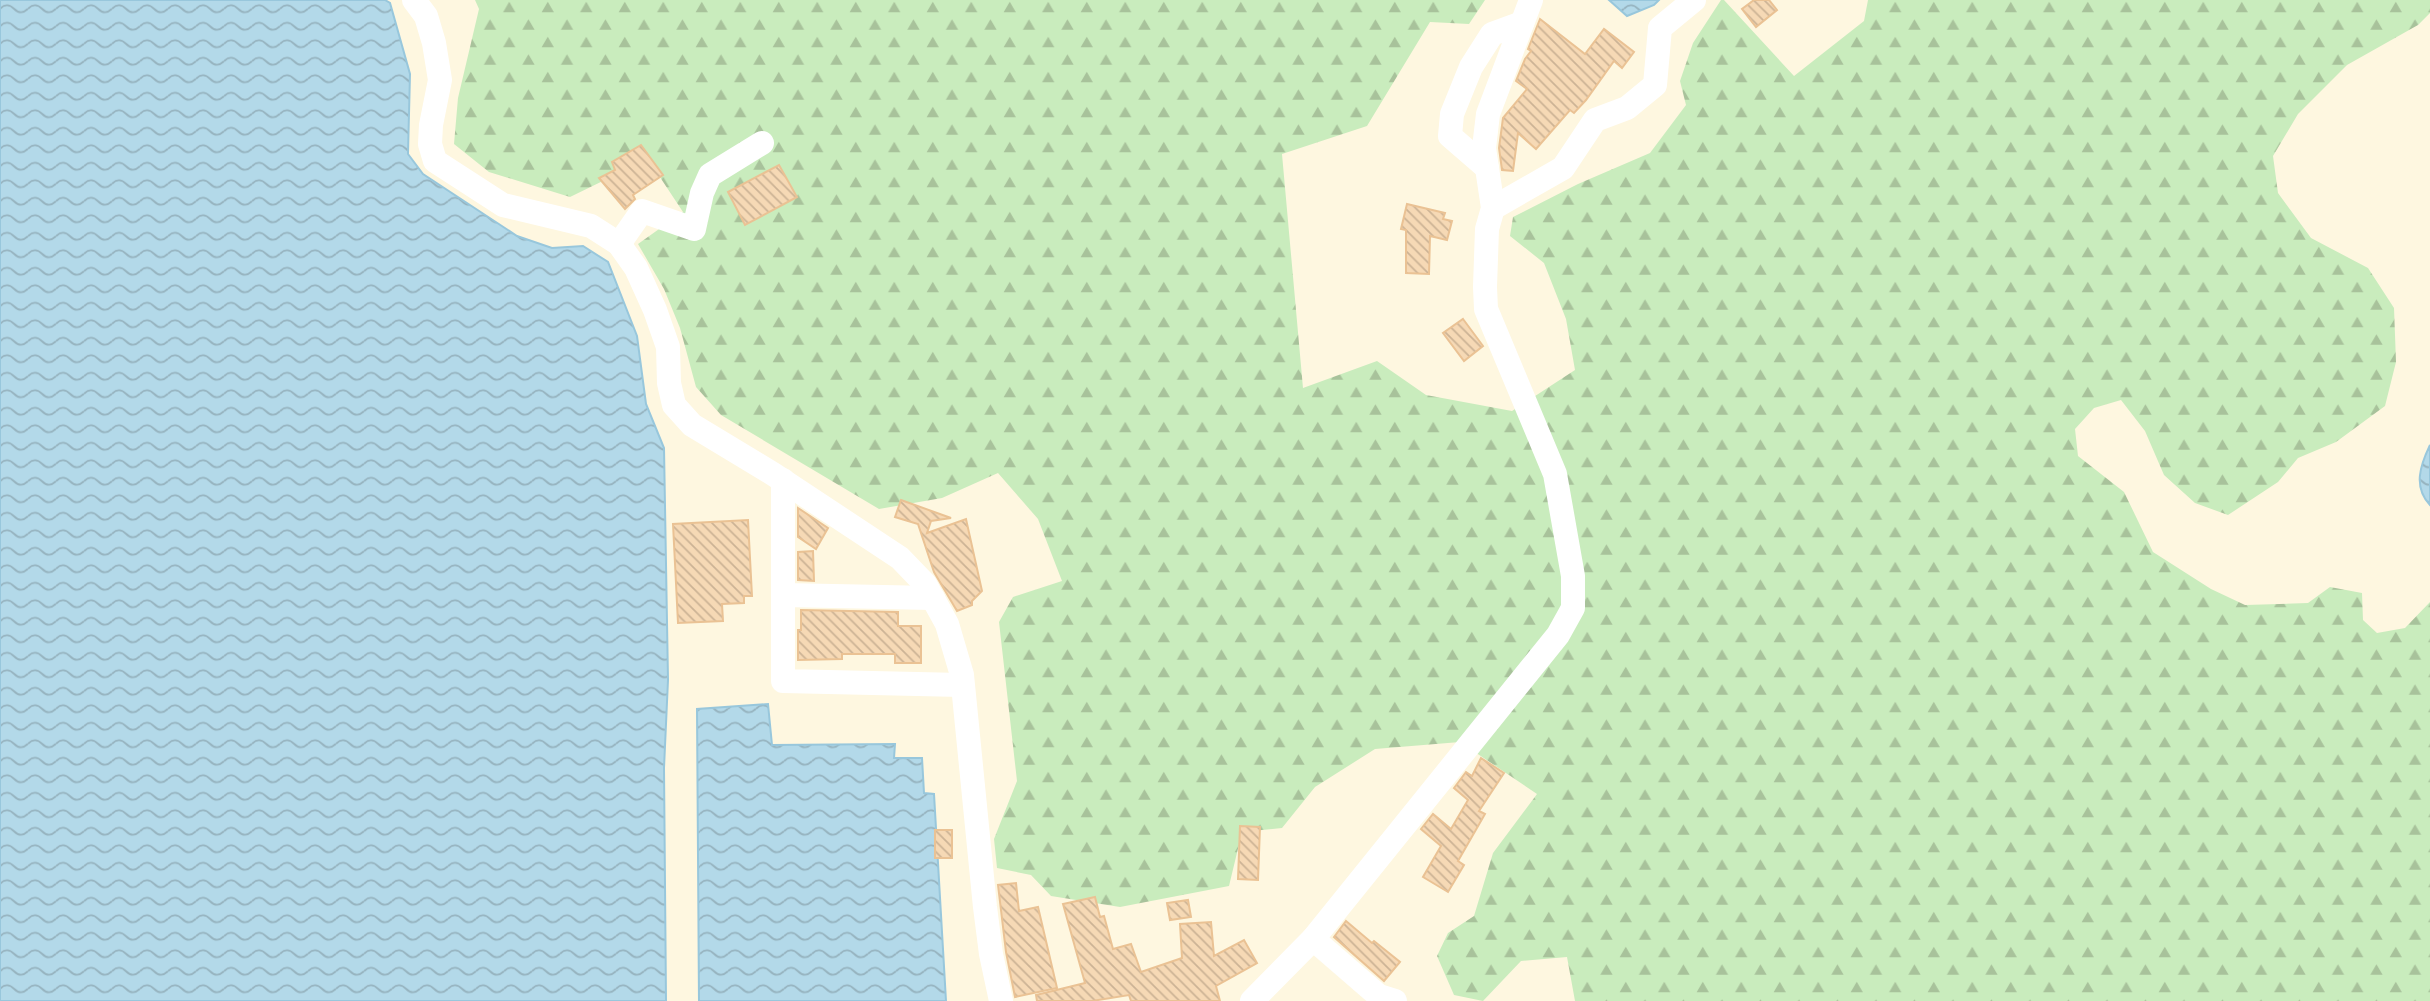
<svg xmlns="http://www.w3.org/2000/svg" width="2430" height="1001" viewBox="0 0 2430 1001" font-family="'PT Sans Narrow',sans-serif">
<defs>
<pattern id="forest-firs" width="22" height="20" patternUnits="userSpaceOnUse" patternTransform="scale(1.75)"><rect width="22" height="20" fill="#c9ecbd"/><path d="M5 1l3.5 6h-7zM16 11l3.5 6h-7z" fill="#a8c29b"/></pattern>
<pattern id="water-waves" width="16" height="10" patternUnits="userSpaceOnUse" patternTransform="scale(1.75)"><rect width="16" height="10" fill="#b3d9e9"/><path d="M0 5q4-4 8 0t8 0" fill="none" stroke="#96b3bf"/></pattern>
<pattern id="building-back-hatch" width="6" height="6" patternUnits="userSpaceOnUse" patternTransform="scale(1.75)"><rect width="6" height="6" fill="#f6d9b5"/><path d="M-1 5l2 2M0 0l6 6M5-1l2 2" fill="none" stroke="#ccb395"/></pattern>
</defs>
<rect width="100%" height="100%" fill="#fef7e0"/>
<polygon fill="url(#forest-firs)" points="475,0 1485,0 1469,24 1430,22 1367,126 1282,154 1303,388 1377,361 1426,395 1512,411 1575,370 1566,319 1544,263 1510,236 1513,217 1578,184 1650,153 1686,105 1680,81 1693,43 1721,0 1724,0 1794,76 1864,21 1868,0 2430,0 2430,13 2418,25 2347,65 2298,114 2273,156 2278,193 2311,238 2368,268 2394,308 2396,362 2385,406 2336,442 2298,458 2278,482 2228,515 2195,503 2164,475 2145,431 2121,400 2094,408 2075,429 2078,456 2124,492 2153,552 2211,589 2245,605 2308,603 2330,587 2362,593 2363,620 2377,633 2405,628 2430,602 2430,1001 1575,1001 1567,957 1521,961 1483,1001 1454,995 1437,956 1448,933 1474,916 1493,853 1537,794 1460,742 1375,749 1315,787 1282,828 1242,832 1229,886 1120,907 1051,896 1031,875 997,868 994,839 1017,781 999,622 1013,597 1062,581 1038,519 998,473 942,498 879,509 721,415 696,387 680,328 664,289 638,244 683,212 648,159 570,197 489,172 454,144 458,98 479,9"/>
<g fill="url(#water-waves)" stroke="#98c7dc" stroke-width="2">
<polygon points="0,0 385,0 390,3 410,74 408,154 423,174 517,236 552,248 583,246 608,262 637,336 646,404 664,448 668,680 664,768 666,1001 0,1001"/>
<polygon points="1609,0 1659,0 1654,5 1627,16"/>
<path d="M2430,445V505C2413,487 2420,466 2430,445Z"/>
<polygon points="768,704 772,745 895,744 894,758 922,758 924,793 934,794 946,1001 699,1001 697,709"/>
</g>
<g fill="url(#building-back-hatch)" stroke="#eac294" stroke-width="2">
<polygon points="1754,0 1769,0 1777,10 1756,27 1742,9"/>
<polygon points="1540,19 1585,54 1604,29 1634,52 1622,68 1614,61 1586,100 1574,113 1570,110 1536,149 1518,133 1513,171 1502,170 1499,148 1503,118 1527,89 1516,81 1525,59 1531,51 1528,49"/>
<polygon points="641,145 663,175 633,195 635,199 625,209 599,178 615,170 612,162"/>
<polygon points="779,165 797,197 745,225 728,192"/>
<polygon points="1407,204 1445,213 1443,219 1452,221 1447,240 1430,236 1429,274 1406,273 1406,230 1401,229"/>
<polygon points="1463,319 1483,346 1464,361 1443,333"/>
<polygon points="901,500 951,518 931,521 927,533 966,519 982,591 972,601 972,605 957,611 934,572 918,524 895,517"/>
<polygon points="798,508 828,528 816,549 798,537"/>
<polygon points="748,520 752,596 744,596 744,603 722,604 723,621 678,623 673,524"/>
<polygon points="813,551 814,581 798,580 798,552"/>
<polygon points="801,610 898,612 898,626 921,626 921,663 895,663 895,654 842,654 842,659 798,660 798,630 801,630"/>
<polygon points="1481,758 1504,773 1479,811 1485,814 1458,861 1464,865 1448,892 1423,877 1441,846 1421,829 1433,814 1451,829 1468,800 1454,788 1466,772 1472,776"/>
<polygon points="1240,826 1260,827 1258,880 1238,879"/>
<rect x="935" y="830" width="17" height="28"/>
<polygon points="1016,883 1019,911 1038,907 1057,988 1015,997 1006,952 998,885"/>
<polygon points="1095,897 1100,917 1104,916 1113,949 1131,944 1141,972 1182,958 1180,924 1211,922 1214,956 1244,940 1257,963 1216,986 1220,1001 1131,1001 1129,995 1092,1001 1037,1001 1036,995 1085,983 1063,904"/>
<polygon points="1188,900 1191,917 1170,920 1167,903"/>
<polygon points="1346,921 1372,943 1374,941 1400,962 1384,981 1334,937"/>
</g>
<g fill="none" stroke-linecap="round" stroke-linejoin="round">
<g stroke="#fff" stroke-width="24">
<polyline points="414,0 426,16 434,43 440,80 431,125 430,144 435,161 503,205 591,226 619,244 636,268 655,310 668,347 669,383 674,405 692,425 773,474 900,558 925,584 947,624 962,675 985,907 991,954 1001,1001"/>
<polyline points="1487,168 1450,136 1452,114 1471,67 1492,34 1522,23"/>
<polyline points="1493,208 1563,168 1595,120 1627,108 1655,85 1660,28 1694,0"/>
<polyline points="619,244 642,211 694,229 702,193 710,175 762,143"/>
<polyline points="783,480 783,681 962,685"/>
<polyline points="783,595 933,598"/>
<polyline points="1313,939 1379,996 1395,1001"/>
<polyline points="1252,1001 1313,939 1558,635 1573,608 1573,576 1555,474 1486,309 1485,287 1487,229 1493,208 1484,148 1488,114 1531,0"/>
</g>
</g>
</svg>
